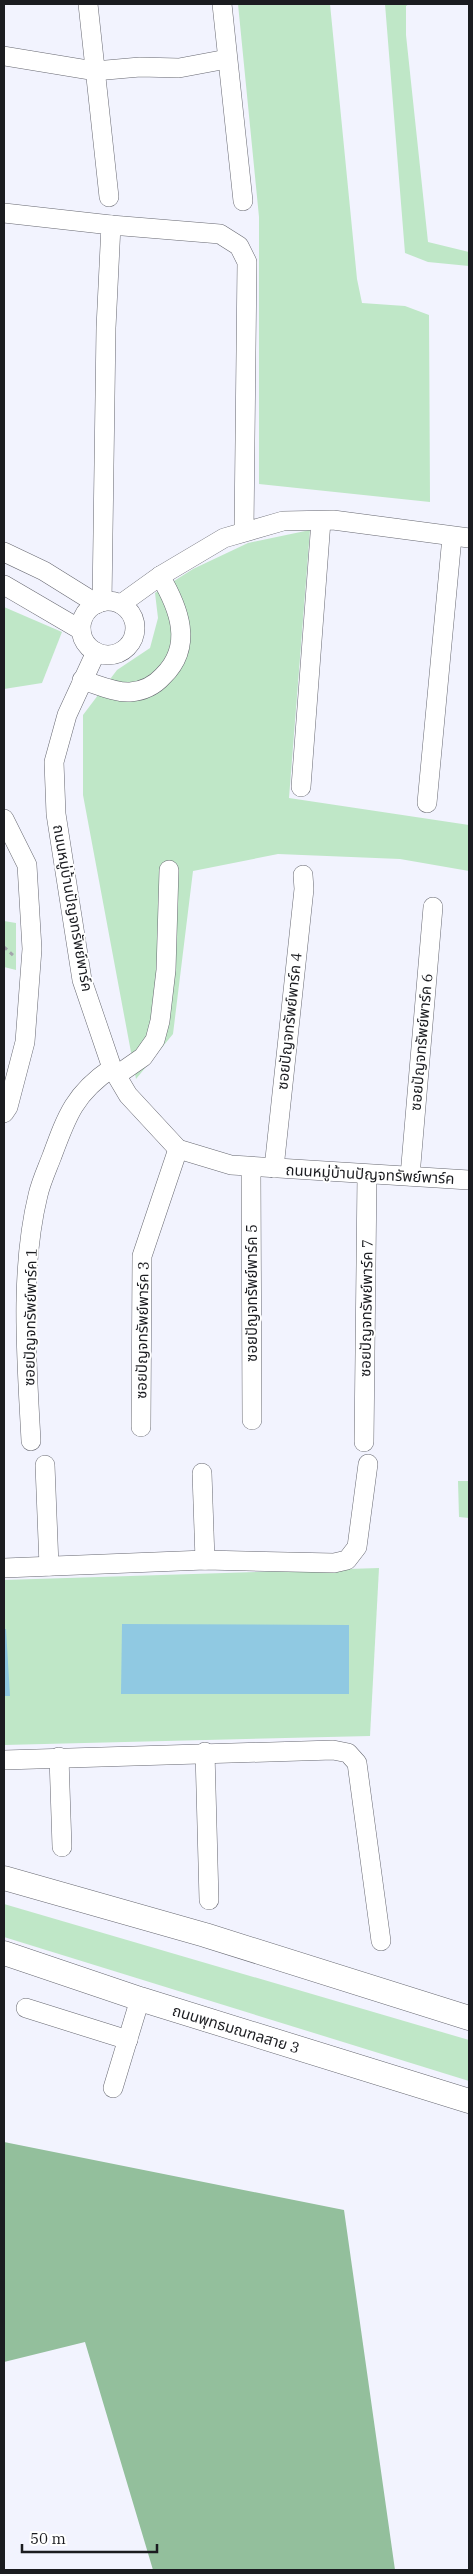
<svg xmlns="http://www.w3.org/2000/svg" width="473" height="2574" viewBox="0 0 473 2574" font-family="'IBM Plex Serif','Noto Sans Thai',serif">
<rect width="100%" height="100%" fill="#f2f3fe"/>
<g fill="#bfe7c7">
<polygon points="238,4 330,4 357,279 362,303 405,306 429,315 430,502 259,484 259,217"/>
<polygon points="385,4 409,4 406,6 406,35 428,242 469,252 469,266 428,262 405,253"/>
<polygon points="310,530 289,798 469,825 469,871 400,859 278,854 193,871 173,1034 136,1079 83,795 83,715 117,670 150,648 158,618 155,593 193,569 248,543"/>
<polygon points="4,607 62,632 42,683 4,689"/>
<polygon points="4,921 16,923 16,970 4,967"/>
<polygon points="458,1481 469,1481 469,1518 459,1517"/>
<polygon points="379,1568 370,1736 4,1745 4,1580"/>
<polygon points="4,1904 469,2040 469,2081 4,1937"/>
</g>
<polygon fill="#93bf9c" points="4,2142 344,2210 395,2570 153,2570 85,2342 4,2362"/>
<g fill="#90c9e2">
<polygon points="122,1624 349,1625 349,1694 121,1694"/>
<polygon points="4,1629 6,1629 10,1696 4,1696"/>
</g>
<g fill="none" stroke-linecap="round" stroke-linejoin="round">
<defs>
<g id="minor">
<polyline points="88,4 109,197"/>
<polyline points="222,4 243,201"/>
<polyline points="4,56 95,71 140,67 179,68 227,59"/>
<polyline points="4,213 111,225"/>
<polyline points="4,552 44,571 97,604"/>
<polyline points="4,585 81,630"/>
<circle cx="108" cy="628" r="27"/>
<polyline points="102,602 106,328 111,225 220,234 239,246 247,262 244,530"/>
<polyline points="121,604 160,576 224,538 283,521 333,520 469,538"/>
<polyline points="96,652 67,715 54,762 56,814 82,980 112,1068 128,1095 178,1149 231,1165 469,1180"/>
<path d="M82,680C96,684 115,693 130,692C144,691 154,686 163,676C194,646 179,608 160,576"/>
<polyline points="301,787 321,521"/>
<polyline points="427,803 452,537"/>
<polyline points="4,819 27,865 32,949 25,1042 8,1107 4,1113"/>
<polyline points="117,1075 143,1057 155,1040 160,1021 166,970 169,870"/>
<polyline points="251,1167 252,1420"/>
<polyline points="274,1168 304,889 303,875"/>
<polyline points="410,1176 433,907"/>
<polyline points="141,1427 142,1256 178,1149"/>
<path d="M31,1441C27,1362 19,1273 38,1195C41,1182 47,1169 52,1156C67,1115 75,1093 112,1068"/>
<polyline points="364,1442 367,1175"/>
<polyline points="45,1465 49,1566"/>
<polyline points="202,1473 205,1560"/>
<polyline points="4,1568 205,1560 334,1563 347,1560 357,1547 368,1464"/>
<polyline points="205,1752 209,1900"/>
<polyline points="59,1757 62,1847"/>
<polyline points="4,1760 333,1750 348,1753 357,1763 381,1941"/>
<polyline points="26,2008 128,2040"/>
<polyline points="113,2088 140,1999"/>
</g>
<g id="major">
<polyline points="4,1878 205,1935 469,2018"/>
<polyline points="4,1953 140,1999 469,2101"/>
</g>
</defs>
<use href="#minor" stroke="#676871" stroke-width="20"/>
<use href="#major" stroke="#676871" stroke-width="25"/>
<polyline stroke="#a3a4ad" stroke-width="3" stroke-dasharray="4 4" stroke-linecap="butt" points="4,947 14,956"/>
<use href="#minor" stroke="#fff" stroke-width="19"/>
<use href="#major" stroke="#fff" stroke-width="24"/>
</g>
<g text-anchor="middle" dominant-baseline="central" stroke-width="4" stroke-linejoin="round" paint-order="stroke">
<g font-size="15" fill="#1b1c20" stroke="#fff">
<text transform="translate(73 908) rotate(80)">ถนนหมู่บ้านปัญจทรัพย์พาร์ค</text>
<text transform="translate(289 1021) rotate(-84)">ซอยปัญจทรัพย์พาร์ค 4</text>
<text transform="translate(421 1042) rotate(-85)">ซอยปัญจทรัพย์พาร์ค 6</text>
<text transform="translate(370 1174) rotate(3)">ถนนหมู่บ้านปัญจทรัพย์พาร์ค</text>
<text transform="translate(251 1293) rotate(-90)">ซอยปัญจทรัพย์พาร์ค 5</text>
<text transform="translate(366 1308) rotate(-89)">ซอยปัญจทรัพย์พาร์ค 7</text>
<text transform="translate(30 1317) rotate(-89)">ซอยปัญจทรัพย์พาร์ค 1</text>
<text transform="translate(142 1330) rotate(-89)">ซอยปัญจทรัพย์พาร์ค 3</text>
<text transform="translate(236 2029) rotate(17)">ถนนพุทธมณฑลสาย 3</text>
</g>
</g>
<rect width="473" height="2574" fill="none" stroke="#1b1c20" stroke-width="10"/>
<path d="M22 2544v8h135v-8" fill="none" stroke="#1b1c20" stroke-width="2.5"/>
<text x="30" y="2544" font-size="15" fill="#1b1c20" stroke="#ffffff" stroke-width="4" paint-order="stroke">50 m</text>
</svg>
